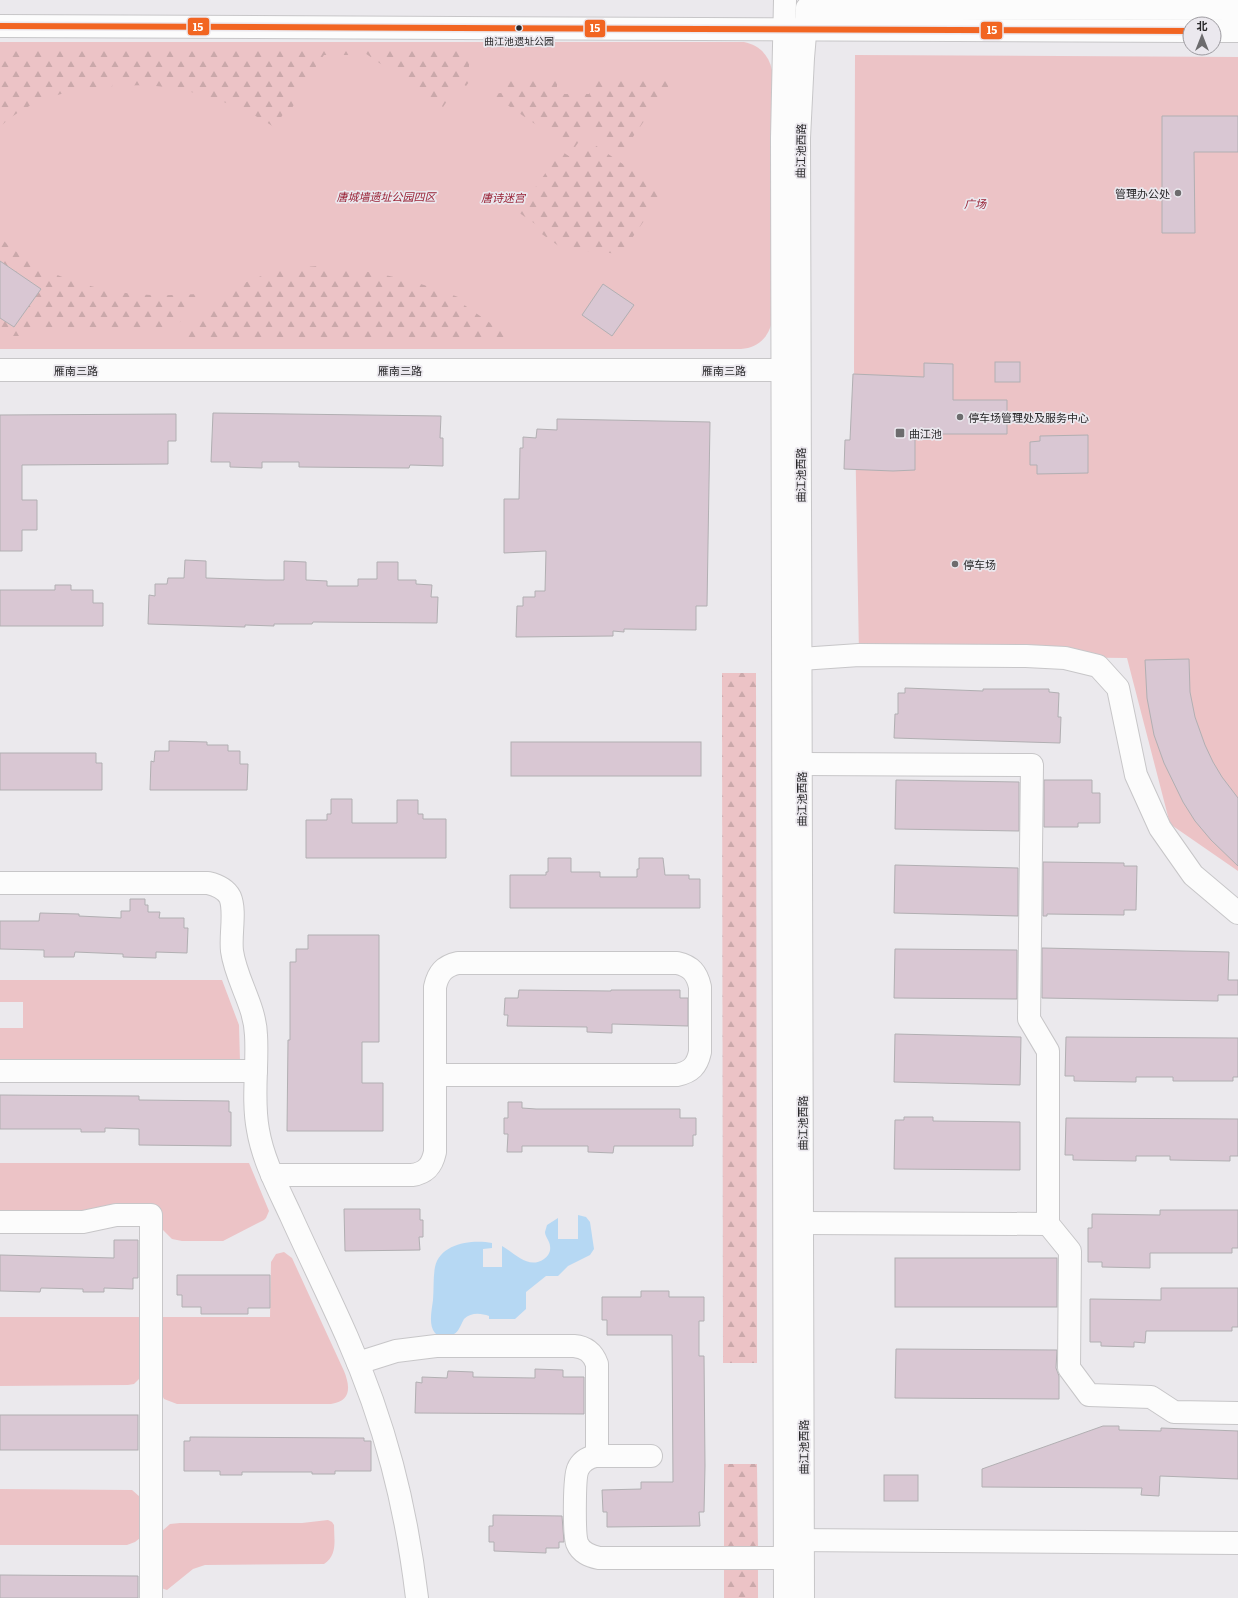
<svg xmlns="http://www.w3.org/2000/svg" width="1238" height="1598" viewBox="0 0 1238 1598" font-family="Literata,'Noto Sans SC',serif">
<defs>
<pattern id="forest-firs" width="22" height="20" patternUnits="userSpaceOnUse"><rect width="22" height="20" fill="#ecc3c6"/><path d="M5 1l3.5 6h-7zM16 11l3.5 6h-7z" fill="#caa8aa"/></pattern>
</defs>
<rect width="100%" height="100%" fill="#ebe9ed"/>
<g fill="#ecc3c6">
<path d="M0,42H744C759,45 769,55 772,70V321C769,337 758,348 741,349H0Z"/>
<polygon points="855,55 1238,57 1238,871 1170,824 1127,658 859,655 854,367"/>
<polygon points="0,980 222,980 239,1025 240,1062 0,1062 0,1028 23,1028 23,1002 0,1002"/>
<polygon points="0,1163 249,1163 269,1211 266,1218 264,1220 223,1241 182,1241 172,1239 163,1230 159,1220 159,1207 113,1207 89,1213 0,1214"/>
<path d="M284,1252L292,1258L344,1371C350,1386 352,1401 331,1404H177L164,1399L161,1393L159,1317H270L271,1262L276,1254Z"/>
<polygon points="0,1317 143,1317 140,1378 134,1384 128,1385 0,1386"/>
<polygon points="0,1489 132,1490 140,1497 140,1538 135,1542 127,1545 0,1545"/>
<path d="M328,1520L332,1522L334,1525C334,1539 338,1555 324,1564L205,1565L193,1569L167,1590L161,1588V1532L170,1524L180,1523H302Z"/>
</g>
<g fill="url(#forest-firs)">
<path d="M0,51H349L355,55H324L294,98L297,100L290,111L287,109L274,127C233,100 171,81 122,86L121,80L113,81L112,87C75,87 28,99 0,127Z"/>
<polygon points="362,51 457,51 465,60 469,60 469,82 466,86 460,82 443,107"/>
<polygon points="501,77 557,77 557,94 589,94 589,77 675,77 621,154 590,133 592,130 589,128 587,131 584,129 583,131 585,133 573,150 491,94 501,93"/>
<polygon points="589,141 664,192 621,254 563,249 539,232 541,228 518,212 561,151 575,160"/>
<path d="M0,237C38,276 99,293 151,295C169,296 186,294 203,294L205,297L175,327H34L27,336H0V318L14,327L41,289L0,261Z"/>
<path d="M318,266C367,269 413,279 458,297L457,300L516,341H187L181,333C224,288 255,270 318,266Z"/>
<polygon points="722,673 756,673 757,1363 723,1363"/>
<polygon points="724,1464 757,1464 758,1552 724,1552"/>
<rect x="724" y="1568" width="34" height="30"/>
</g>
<path fill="#b6d8f3" d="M578,1215L586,1217L590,1222L594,1249L590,1255L568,1266L558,1276H546L526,1292V1309L515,1319H489V1316C481,1313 471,1312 464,1319C459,1328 458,1336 446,1336C442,1336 438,1336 435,1333C428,1325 432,1309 433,1300C434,1289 433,1277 435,1267C440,1243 473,1239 492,1243V1248L483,1249V1267H502V1246C515,1253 528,1270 544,1259C548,1256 551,1252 550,1246C550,1241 545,1237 545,1232L547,1225L558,1218V1239H578Z"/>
<g fill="#d9c7d3" stroke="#b1afb2">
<polygon points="1162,116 1238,116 1238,152 1194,152 1195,233 1162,233"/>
<polygon points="0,261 41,289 14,327 0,318"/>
<polygon points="603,284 634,305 612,336 582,315"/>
<rect x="995" y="362" width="25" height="20"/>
<polygon points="924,363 953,364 953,400 1007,400 1007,434 915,434 915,470 893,471 844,469 845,440 850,440 853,374 924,377"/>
<polygon points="213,413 441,416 440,438 443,438 443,466 410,465 409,468 299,467 299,462 262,462 262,468 230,467 230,462 211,462"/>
<polygon points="176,414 176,441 168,441 168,464 22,465 22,500 37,500 37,530 22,530 22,551 0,551 0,415"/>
<polygon points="557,419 710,422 707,606 696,606 696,630 624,629 624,632 613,631 613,636 516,637 517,606 523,606 523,597 535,597 535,591 545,591 546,551 504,553 504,499 519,499 520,448 523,448 523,437 536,438 537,429 557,430"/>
<polygon points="1088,435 1088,473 1037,474 1037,465 1030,465 1030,442 1040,441 1040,436"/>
<polygon points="185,560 206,561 206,578 266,580 284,580 284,561 306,562 306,580 327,581 327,586 358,586 358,579 377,579 377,562 398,562 398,580 416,580 416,584 432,585 431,597 438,597 437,623 313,622 312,624 274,624 274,626 245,625 245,627 148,624 149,595 155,596 155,584 167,584 168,578 184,578"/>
<polygon points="55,585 71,585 71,590 93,590 93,603 103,603 103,626 0,626 0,590 55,590"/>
<polygon points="1189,659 1190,692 1195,717 1205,745 1213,762 1222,777 1238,798 1238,866 1211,840 1195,821 1183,802 1164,763 1154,735 1147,698 1145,660"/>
<polygon points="905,688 983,691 983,689 1049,689 1049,692 1059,693 1058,717 1061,717 1060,743 894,738 895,714 898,714 898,693 905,693"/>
<polygon points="169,741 207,742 207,745 228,745 228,751 240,751 240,764 248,764 247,790 150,790 151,761 154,762 155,751 169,751"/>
<rect x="511" y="742" width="190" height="34"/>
<polygon points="0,753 96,753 96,763 102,763 102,790 0,790"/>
<polygon points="896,780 1019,782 1019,831 895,829"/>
<polygon points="1044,780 1092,780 1092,793 1100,793 1100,823 1078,823 1078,827 1044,827"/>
<polygon points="331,799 352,799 352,823 397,823 397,800 418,800 418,814 423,814 423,819 446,819 446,858 306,858 306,820 327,820 327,814 331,814"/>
<polygon points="548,858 571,858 571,872 600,872 600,877 637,877 637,869 639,869 639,858 663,858 665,875 689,875 689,879 700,879 700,908 510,908 510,875 546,875 546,872 548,872"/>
<polygon points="1043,862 1124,863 1124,866 1137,866 1136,910 1124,910 1124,915 1047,914 1047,916 1043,916"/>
<polygon points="895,865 1018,868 1018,916 894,913"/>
<polygon points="130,899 145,899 145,905 148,905 148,912 160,912 159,918 184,918 184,928 188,928 187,953 156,952 156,958 123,957 123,954 75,952 74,957 44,957 44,950 0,949 0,921 39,921 40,913 79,914 79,916 121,918 121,911 130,911"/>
<polygon points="308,935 379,935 379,1042 362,1042 362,1083 383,1083 383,1131 287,1131 288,1040 290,1040 290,962 296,962 296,949 308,949"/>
<polygon points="1042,948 1229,952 1228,980 1238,980 1238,995 1218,995 1218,1001 1042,998"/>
<polygon points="895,949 1017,950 1017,999 894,998"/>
<polygon points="519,990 611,991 611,990 680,990 680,998 688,998 688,1026 612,1024 612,1033 587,1032 587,1027 507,1026 508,1015 504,1015 505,998 518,998"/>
<polygon points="895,1034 1021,1037 1020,1085 894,1082"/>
<polygon points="1066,1037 1238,1038 1238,1077 1233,1077 1233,1081 1173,1081 1173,1077 1136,1077 1136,1082 1074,1081 1074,1076 1065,1076"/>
<polygon points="0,1095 139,1096 139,1100 229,1101 229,1112 231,1112 231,1146 139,1145 139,1129 105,1128 105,1132 81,1132 81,1129 0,1129"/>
<polygon points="508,1102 522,1102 522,1108 536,1109 680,1109 680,1118 696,1118 696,1135 693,1135 693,1146 614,1146 613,1153 588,1152 588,1146 522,1146 522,1152 507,1152 508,1134 504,1134 504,1118 508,1118"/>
<polygon points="904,1117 933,1117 933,1121 1020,1122 1020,1170 894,1169 895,1120 904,1120"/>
<polygon points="1066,1118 1238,1119 1238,1156 1230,1156 1230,1161 1170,1160 1170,1156 1136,1156 1136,1161 1073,1160 1073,1155 1065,1155"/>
<polygon points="344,1209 420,1209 420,1220 423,1220 423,1237 419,1237 420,1250 345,1251"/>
<polygon points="1160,1210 1238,1210 1238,1248 1232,1248 1232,1253 1150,1253 1150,1268 1102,1267 1102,1262 1088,1262 1088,1228 1092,1228 1092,1214 1160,1215"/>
<polygon points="114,1240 138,1240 138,1278 133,1278 133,1289 104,1288 104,1292 83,1292 83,1289 41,1288 40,1292 0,1291 0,1255 114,1258"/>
<rect x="895" y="1258" width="162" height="49"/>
<polygon points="177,1275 270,1275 270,1308 248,1308 248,1314 201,1314 201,1307 182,1307 182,1295 177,1295"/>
<polygon points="1161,1288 1238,1288 1238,1327 1232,1327 1232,1331 1146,1331 1145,1343 1134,1342 1134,1347 1101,1346 1101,1342 1090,1342 1090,1299 1161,1300"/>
<polygon points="641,1291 669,1291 669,1297 704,1297 704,1321 699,1321 699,1356 704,1356 705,1466 704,1512 699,1512 700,1526 607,1527 607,1512 603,1512 602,1490 641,1489 641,1482 673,1482 672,1335 607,1335 607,1320 602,1320 602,1297 641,1297"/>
<polygon points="896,1349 1057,1350 1056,1368 1059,1376 1059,1399 895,1398"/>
<polygon points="535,1369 563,1370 563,1377 584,1377 584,1414 415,1413 416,1382 422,1383 422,1377 447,1378 448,1371 473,1372 473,1377 535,1378"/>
<rect x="0" y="1415" width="138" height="35"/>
<polygon points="1103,1426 1119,1426 1119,1430 1161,1431 1161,1428 1238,1431 1238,1479 1160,1476 1159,1496 1141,1495 1142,1488 982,1487 982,1469"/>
<polygon points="190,1437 364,1438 364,1441 371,1441 371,1471 335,1471 335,1474 312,1474 312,1472 242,1472 242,1475 220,1475 220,1471 184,1471 184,1441 190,1441"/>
<rect x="884" y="1475" width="34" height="26"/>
<polygon points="493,1515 562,1516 564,1542 559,1542 559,1548 546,1548 546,1553 494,1551 494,1542 489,1542 489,1526 493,1526"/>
<polygon points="0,1575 138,1576 138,1598 0,1598"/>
</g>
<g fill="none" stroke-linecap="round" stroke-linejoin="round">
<defs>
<g id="minor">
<polyline points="0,370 797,370"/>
<polyline points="786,660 859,655 1026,656 1065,658 1098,666 1118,688 1136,775 1160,828 1193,875 1238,913"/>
<polyline points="801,764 1032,765 1029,1019 1048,1051 1048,1224 1070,1251 1069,1368 1089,1395 1151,1397 1174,1412 1238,1413"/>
<path d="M0,883H208C217,885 225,888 230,897C236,911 230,935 232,951C236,980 255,1005 256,1035C258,1066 252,1099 258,1130C263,1160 278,1188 291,1216C309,1256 329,1296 347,1337C385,1423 406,1505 417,1598"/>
<polyline points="0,1071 256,1071"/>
<path d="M272,1175H412C426,1173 432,1166 435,1152V987C438,973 444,966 458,963H677C691,966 697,973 700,987V1052C697,1066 691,1072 677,1075H435"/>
<polyline points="0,1222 83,1222 116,1215 151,1215 151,1598"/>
<polyline points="802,1223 1048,1224"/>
<path d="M358,1363L396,1351L436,1346H574C586,1347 593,1353 597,1364V1456"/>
<path d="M651,1456H595C587,1458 581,1462 578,1469C574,1477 574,1534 577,1543C581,1553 590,1556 599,1558H785"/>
<polyline points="788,1540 1238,1543"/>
<polyline points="785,1598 782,138 785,0"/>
<polyline points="803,1598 799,138 803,58 807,11"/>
</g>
<g id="major">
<polyline points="807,8 1238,9"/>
<polyline points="0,26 1190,31"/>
<polyline points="1214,31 1238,31"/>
</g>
</defs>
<use href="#minor" stroke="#c7c6c8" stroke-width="24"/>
<use href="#major" stroke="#c7c6c8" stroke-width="24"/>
<use href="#minor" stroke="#fcfcfc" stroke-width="22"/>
<use href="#major" stroke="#fcfcfc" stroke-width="22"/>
<defs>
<polyline id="bus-1" points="0,26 1190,31"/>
</defs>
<use href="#bus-1" stroke="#ebe8ee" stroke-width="9"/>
<use href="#bus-1" stroke="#f26522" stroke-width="6"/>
</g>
<circle fill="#29282a" stroke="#ebe8ee" stroke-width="1.5" cx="519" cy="28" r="3.5"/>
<g fill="#6d6c6e" stroke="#ebe8ee" stroke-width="1.5">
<circle cx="1178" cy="193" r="4"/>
<circle cx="960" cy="417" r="4"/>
<rect x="895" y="428" width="10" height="10" rx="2"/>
<circle cx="955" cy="564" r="4"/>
</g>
<g text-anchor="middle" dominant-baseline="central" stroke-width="3.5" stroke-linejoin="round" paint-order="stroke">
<g font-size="10" fill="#29282a" stroke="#ebe8ee">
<text x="519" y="40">曲江池遗址公园</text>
</g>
<g font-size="11" fill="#29282a" stroke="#ebe8ee">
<text transform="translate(800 151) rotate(-89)">曲江池西路</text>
<text x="76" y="370">雁南三路</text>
<text x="400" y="370">雁南三路</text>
<text x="724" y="370">雁南三路</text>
<text transform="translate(800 475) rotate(-90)">曲江池西路</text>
<text transform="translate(801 799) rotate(-90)">曲江池西路</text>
<text transform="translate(802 1123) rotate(-90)">曲江池西路</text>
<text transform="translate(803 1447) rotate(-90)">曲江池西路</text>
</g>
<g font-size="11" fill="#29282a" stroke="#ebe8ee" text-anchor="start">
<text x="1170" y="193" text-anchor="end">管理办公处</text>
<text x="968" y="417">停车场管理处及服务中心</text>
<text x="909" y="433">曲江池</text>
<text x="963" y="564">停车场</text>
</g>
<g font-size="11" font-style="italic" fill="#982135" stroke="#ebe8ee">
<text x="386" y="196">唐城墙遗址公园四区</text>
<text x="503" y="197">唐诗迷宫</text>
<text x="975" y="203">广场</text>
</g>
</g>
<g stroke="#ebe8ee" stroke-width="1.5">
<rect x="187" y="17" width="23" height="19" rx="4" fill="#f26522"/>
<rect x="584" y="19" width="22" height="19" rx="4" fill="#f26522"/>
<rect x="980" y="21" width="23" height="19" rx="4" fill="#f26522"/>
</g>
<g font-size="11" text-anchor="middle" font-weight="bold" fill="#fff">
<text x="198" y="31">15</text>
<text x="595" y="32">15</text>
<text x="992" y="34">15</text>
</g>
<g transform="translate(1202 36)"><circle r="19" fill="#ebe8ee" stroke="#9d9ba0"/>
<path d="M0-3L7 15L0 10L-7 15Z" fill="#6d6c6e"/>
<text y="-6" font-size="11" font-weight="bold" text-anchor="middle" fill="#29282a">北</text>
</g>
</svg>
